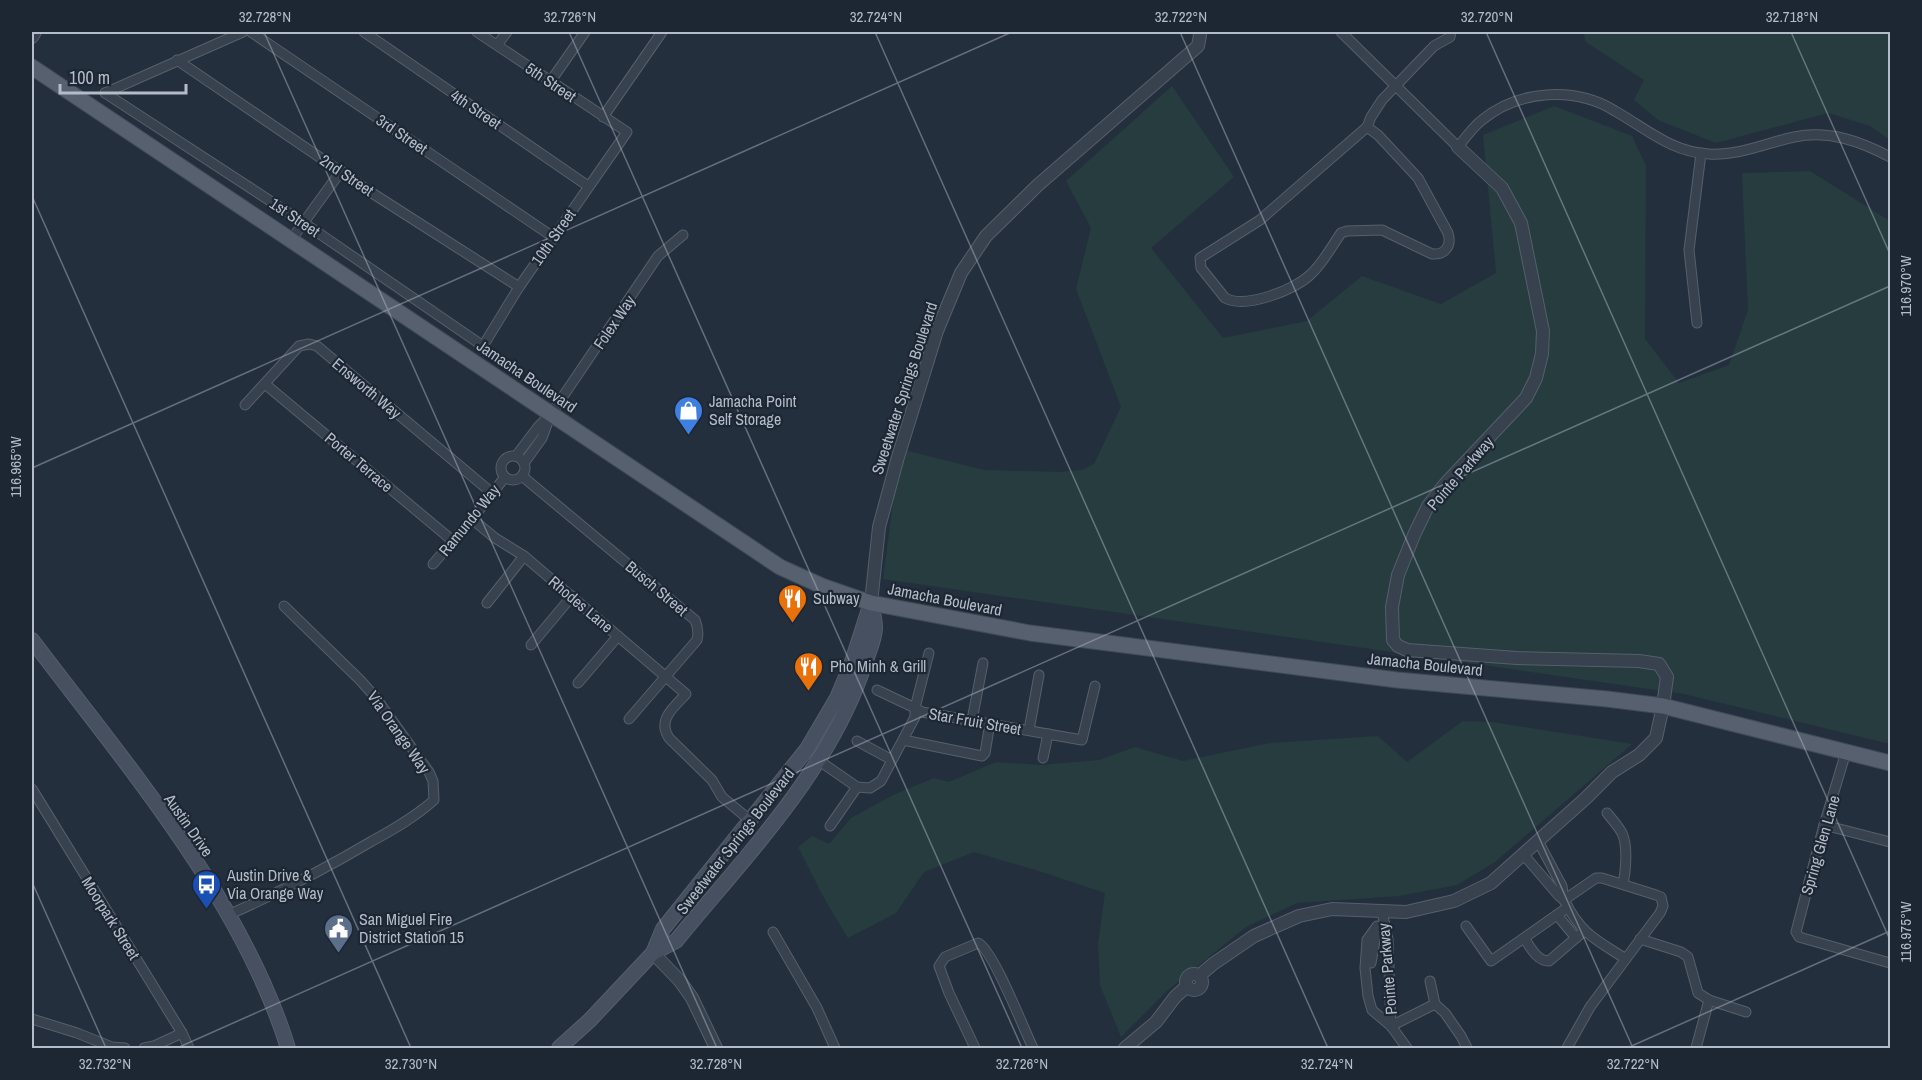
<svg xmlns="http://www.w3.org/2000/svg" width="1922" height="1080" viewBox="0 0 1922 1080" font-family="'Archivo Narrow',sans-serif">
<rect width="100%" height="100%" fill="#242f3e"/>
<g fill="#263c3f">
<polygon points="1583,32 1890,32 1890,140 1870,126 1828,113 1716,143 1658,120 1634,100 1644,80 1586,42"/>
<polygon points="1172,86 1234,177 1151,248 1223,338 1307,321 1362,276 1441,304 1496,273 1483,135 1554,106 1632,136 1646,166 1645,339 1679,383 1729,365 1748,310 1742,173 1810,171 1890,221 1890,744 1684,694 883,579 900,449 984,470 1060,472 1082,470 1094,464 1121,407 1076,289 1091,228 1066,181"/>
<polygon points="1463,721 1492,722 1632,744 1495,862 1457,885 1399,896 1297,903 1246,927 1167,991 1121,1037 1100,985 1098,943 1105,893 1042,872 974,852 924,872 896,913 848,938 825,900 798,847 812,836 829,844 851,818 893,795 934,778 949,782 996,762 1040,765 1099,760 1135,747 1183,761 1270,743 1378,736 1407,762"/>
</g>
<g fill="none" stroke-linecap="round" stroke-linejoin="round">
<defs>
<g id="minor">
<polyline points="251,32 553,237"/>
<polyline points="364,32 588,186"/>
<path d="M1341,32L1458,147C1465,138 1473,127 1482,120C1518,90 1575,86 1615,111C1647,129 1671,152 1709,154C1739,156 1766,143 1794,137C1829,130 1860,141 1890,157"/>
<polyline points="497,45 507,32"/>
<polyline points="177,60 372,193 519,287"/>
<polyline points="550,82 585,32"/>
<polyline points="105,93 304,223 483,346 519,287 627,132 477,32"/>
<polyline points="105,93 243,32"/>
<polyline points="603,117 662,32"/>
<path d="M1367,127L1378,135L1418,178L1448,233C1452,246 1445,255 1432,254L1382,230L1347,231L1341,233C1332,246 1323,263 1311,274C1295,290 1246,309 1225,298L1201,268L1200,258L1260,220L1367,127L1371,117L1382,100L1434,46L1450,37L1451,32"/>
<polyline points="291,240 341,171"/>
<polyline points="1697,323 1689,250 1701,153"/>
<polyline points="265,384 453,541"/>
<polyline points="245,405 299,346 309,344 317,346 492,493"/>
<polyline points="516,456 538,427 551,414 658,256 683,235"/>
<circle cx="513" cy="468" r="12"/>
<polyline points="524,463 542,438 549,419"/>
<path d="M522,476L695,620C698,627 699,632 697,640L629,719"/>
<path d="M472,519L495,538L524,556L686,694C673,708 657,720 669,738L712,780L722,797L751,821"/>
<polyline points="433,564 472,519 505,477"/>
<polyline points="487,603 524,556"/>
<polyline points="531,645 572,596"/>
<polyline points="578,683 618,636"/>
<polyline points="877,690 915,708 929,653"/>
<polyline points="972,720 983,663"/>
<polyline points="1029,730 1039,675"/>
<polyline points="903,740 982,756 985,753 990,723"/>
<polyline points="857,741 892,760"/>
<polyline points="1846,752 1824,825 1796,932 1799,937 1890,963"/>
<polyline points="1043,758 1048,734"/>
<polyline points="818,760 857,787 870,788 881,781 915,717 915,708 922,712 1082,740 1095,686"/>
<polyline points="32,789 182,1033 189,1048"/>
<path d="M1607,813C1612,819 1618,826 1622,833C1628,846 1626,870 1623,884"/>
<polyline points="1824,825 1890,842"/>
<polyline points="830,826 857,787"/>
<polyline points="1523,854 1559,896 1564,900 1562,886 1538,841"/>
<polyline points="1382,912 1388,939 1391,1026"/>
<path d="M228,915C278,893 325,869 372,841C394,829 415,817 434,800L433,781L429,772L376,698L360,680L284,606"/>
<polyline points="1557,915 1576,938"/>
<polyline points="1377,926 1367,940 1365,968 1368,996 1372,1010 1391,1026 1407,1048"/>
<path d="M1466,926L1491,961L1524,938C1531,948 1537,961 1549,961L1584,931"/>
<polyline points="773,932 817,1008 835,1048"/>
<polyline points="1524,938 1568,907"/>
<polyline points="1640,939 1681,952 1688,957 1698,993 1709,1000"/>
<polyline points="1371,963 1377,929"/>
<polyline points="1430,981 1435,1004 1445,1013 1461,1036 1467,1048"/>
<polyline points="32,1019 77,1033 112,1047 125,1048"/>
<polyline points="1391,1026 1435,1004"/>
<polyline points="144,1048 154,1046 182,1033"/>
<path d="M975,1048L949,993L939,966L945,957L978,943C993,949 1024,1030 1033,1048"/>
<path d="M1567,1048L1590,1007L1660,913L1663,906L1661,897L1656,895L1602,878H1596L1564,900C1581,934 1596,940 1626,959"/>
<polyline points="1696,1048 1709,1000 1746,1012"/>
</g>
<g id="tertiary">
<polyline points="32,37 35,32"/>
<polyline points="871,603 879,527 898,457 937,331 961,273 986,236 1038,185 1198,46 1200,35"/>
<polyline points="653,953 680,981 692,998 716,1048"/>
<circle cx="1194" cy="982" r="8"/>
<polyline points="1199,976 1213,964 1254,936 1299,916 1332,909 1406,912 1454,901 1491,883 1586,798 1612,772 1639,755 1656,738 1663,706 1667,677 1659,664 1639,661 1517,658 1407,650 1398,646 1393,640 1392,607 1398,575 1414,535 1428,506 1445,484 1526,398 1536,378 1542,354 1543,331 1521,223 1502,188 1458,147"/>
<polyline points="1125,1048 1156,1022 1175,997 1187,986"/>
</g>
<g id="secondary">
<path d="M32,640C125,763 242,899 288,1048"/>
<path d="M653,953L676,941C746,855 830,771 865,663C868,653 875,639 875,628C875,621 873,613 872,606"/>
<polyline points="559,1048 590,1020 653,953 663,929 807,749 837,698 851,665 871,603"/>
</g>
<polyline id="primary" points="32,67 780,567 822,586 871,603 1030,633 1397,680 1607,699 1663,706 1890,763"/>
</defs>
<use href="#minor" stroke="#565f6c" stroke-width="11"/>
<use href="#tertiary" stroke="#565f6c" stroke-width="14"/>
<use href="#secondary" stroke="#565f6c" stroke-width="16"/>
<use href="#primary" stroke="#414a57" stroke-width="17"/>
<use href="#minor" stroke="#38414e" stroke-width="9"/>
<use href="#tertiary" stroke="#38414e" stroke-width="12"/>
<use href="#secondary" stroke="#465061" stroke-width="14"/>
<use href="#primary" stroke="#56606e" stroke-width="15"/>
</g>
<path fill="none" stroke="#b4bcc9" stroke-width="1.5" stroke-opacity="0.45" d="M264,32L717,1048M569,32L1022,1048M875,32L1328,1048M1180,32L1633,1048M1486,32L1890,940M1791,32L1890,254M32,196L411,1048M32,468L1012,32M32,882L106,1048M177,1048L1890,286M1627,1048L1890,931"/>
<defs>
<symbol id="shop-pin" viewBox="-11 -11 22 30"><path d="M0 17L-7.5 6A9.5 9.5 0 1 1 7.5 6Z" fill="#3f7fe0" stroke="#1d2633"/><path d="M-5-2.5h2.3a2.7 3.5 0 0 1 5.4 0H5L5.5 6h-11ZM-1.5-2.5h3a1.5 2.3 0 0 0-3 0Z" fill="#fff"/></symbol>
<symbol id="restaurant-pin" viewBox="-11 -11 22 30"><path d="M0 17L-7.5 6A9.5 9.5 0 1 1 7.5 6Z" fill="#e8710a" stroke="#1d2633"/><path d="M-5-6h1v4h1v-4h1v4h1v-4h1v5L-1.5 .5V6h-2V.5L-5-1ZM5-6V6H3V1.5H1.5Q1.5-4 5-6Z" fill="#fff"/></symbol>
<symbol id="bus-pin" viewBox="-11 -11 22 30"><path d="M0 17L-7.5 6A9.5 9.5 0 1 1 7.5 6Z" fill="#1a4fb4" stroke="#1d2633"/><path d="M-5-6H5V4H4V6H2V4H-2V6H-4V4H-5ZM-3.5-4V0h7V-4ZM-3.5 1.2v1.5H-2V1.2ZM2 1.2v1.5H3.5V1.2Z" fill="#fff"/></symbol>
<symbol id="civic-pin" viewBox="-11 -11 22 30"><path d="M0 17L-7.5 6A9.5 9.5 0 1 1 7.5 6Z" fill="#5c6f8a" stroke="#1d2633"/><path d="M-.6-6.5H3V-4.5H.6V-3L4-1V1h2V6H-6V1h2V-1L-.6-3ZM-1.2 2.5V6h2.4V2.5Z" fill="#fff"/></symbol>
</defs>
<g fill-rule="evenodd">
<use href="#shop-pin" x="672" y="394" width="33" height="45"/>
<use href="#restaurant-pin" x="776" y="582" width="33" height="45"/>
<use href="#restaurant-pin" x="792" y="650" width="33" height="45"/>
<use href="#bus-pin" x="190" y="868" width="33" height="45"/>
<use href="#civic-pin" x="322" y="912" width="33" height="45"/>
</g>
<g text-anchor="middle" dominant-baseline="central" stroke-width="4.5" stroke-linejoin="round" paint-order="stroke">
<g font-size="16" fill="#b4bcc9" stroke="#1d2633">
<text transform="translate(551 82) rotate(34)">5th Street</text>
<text transform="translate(476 109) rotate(34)">4th Street</text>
<text transform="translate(402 134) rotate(34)">3rd Street</text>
<text transform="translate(347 175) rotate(34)">2nd Street</text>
<text transform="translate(295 217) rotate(34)">1st Street</text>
<text transform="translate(553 237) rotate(-55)">10th Street</text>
<text transform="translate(614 322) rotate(-56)">Folex Way</text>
<text transform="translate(527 376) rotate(34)">Jamacha Boulevard</text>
<text transform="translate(367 388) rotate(40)">Ensworth Way</text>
<text transform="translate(904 388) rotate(-72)">Sweetwater Springs Boulevard</text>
<text transform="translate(359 462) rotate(40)">Porter Terrace</text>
<text transform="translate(1460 473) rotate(-49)">Pointe Parkway</text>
<text transform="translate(469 520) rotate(-51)">Ramundo Way</text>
<text transform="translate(657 588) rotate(40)">Busch Street</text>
<text transform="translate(945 599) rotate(11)">Jamacha Boulevard</text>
<text transform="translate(581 604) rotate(40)">Rhodes Lane</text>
<text transform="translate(1425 664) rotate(6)">Jamacha Boulevard</text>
<text transform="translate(975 721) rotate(10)">Star Fruit Street</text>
<text transform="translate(399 732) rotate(55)">Via Orange Way</text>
<text transform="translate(189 825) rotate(55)">Austin Drive</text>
<text transform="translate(735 841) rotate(-52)">Sweetwater Springs Boulevard</text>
<text transform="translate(1820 845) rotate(-74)">Spring Glen Lane</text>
<text transform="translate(111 918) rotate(58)">Moorpark Street</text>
<text transform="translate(1387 969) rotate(-95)">Pointe Parkway</text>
</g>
<g font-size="16" fill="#b4bcc9" stroke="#1d2633" text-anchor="start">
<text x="709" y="401">Jamacha Point<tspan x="709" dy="18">Self Storage</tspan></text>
<text x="813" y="598">Subway</text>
<text x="830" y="666">Pho Minh &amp; Grill</text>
<text x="227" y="875">Austin Drive &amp;<tspan x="227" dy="18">Via Orange Way</tspan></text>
<text x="359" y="919">San Miguel Fire<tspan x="359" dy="18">District Station 15</tspan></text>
</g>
</g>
<rect width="1922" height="1080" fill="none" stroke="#1d2633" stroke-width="66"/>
<path d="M60 84v9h126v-9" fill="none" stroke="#b4bcc9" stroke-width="3"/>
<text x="69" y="84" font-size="18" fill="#b4bcc9" stroke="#1d2633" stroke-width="4.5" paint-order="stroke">100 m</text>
<rect x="33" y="33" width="1856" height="1014" fill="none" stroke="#b4bcc9" stroke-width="2"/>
<g font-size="15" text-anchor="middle" fill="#b4bcc9">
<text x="265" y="22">32.728°N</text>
<text x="570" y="22">32.726°N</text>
<text x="876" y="22">32.724°N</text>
<text x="1181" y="22">32.722°N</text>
<text x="1487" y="22">32.720°N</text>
<text x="1792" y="22">32.718°N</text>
<text transform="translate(1906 286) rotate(-90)" y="5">116.970°W</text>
<text transform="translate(16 467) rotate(-90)" y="5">116.965°W</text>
<text transform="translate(1906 932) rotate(-90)" y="5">116.975°W</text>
<text x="105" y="1069">32.732°N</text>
<text x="411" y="1069">32.730°N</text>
<text x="716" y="1069">32.728°N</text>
<text x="1022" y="1069">32.726°N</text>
<text x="1327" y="1069">32.724°N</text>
<text x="1633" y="1069">32.722°N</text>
</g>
</svg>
